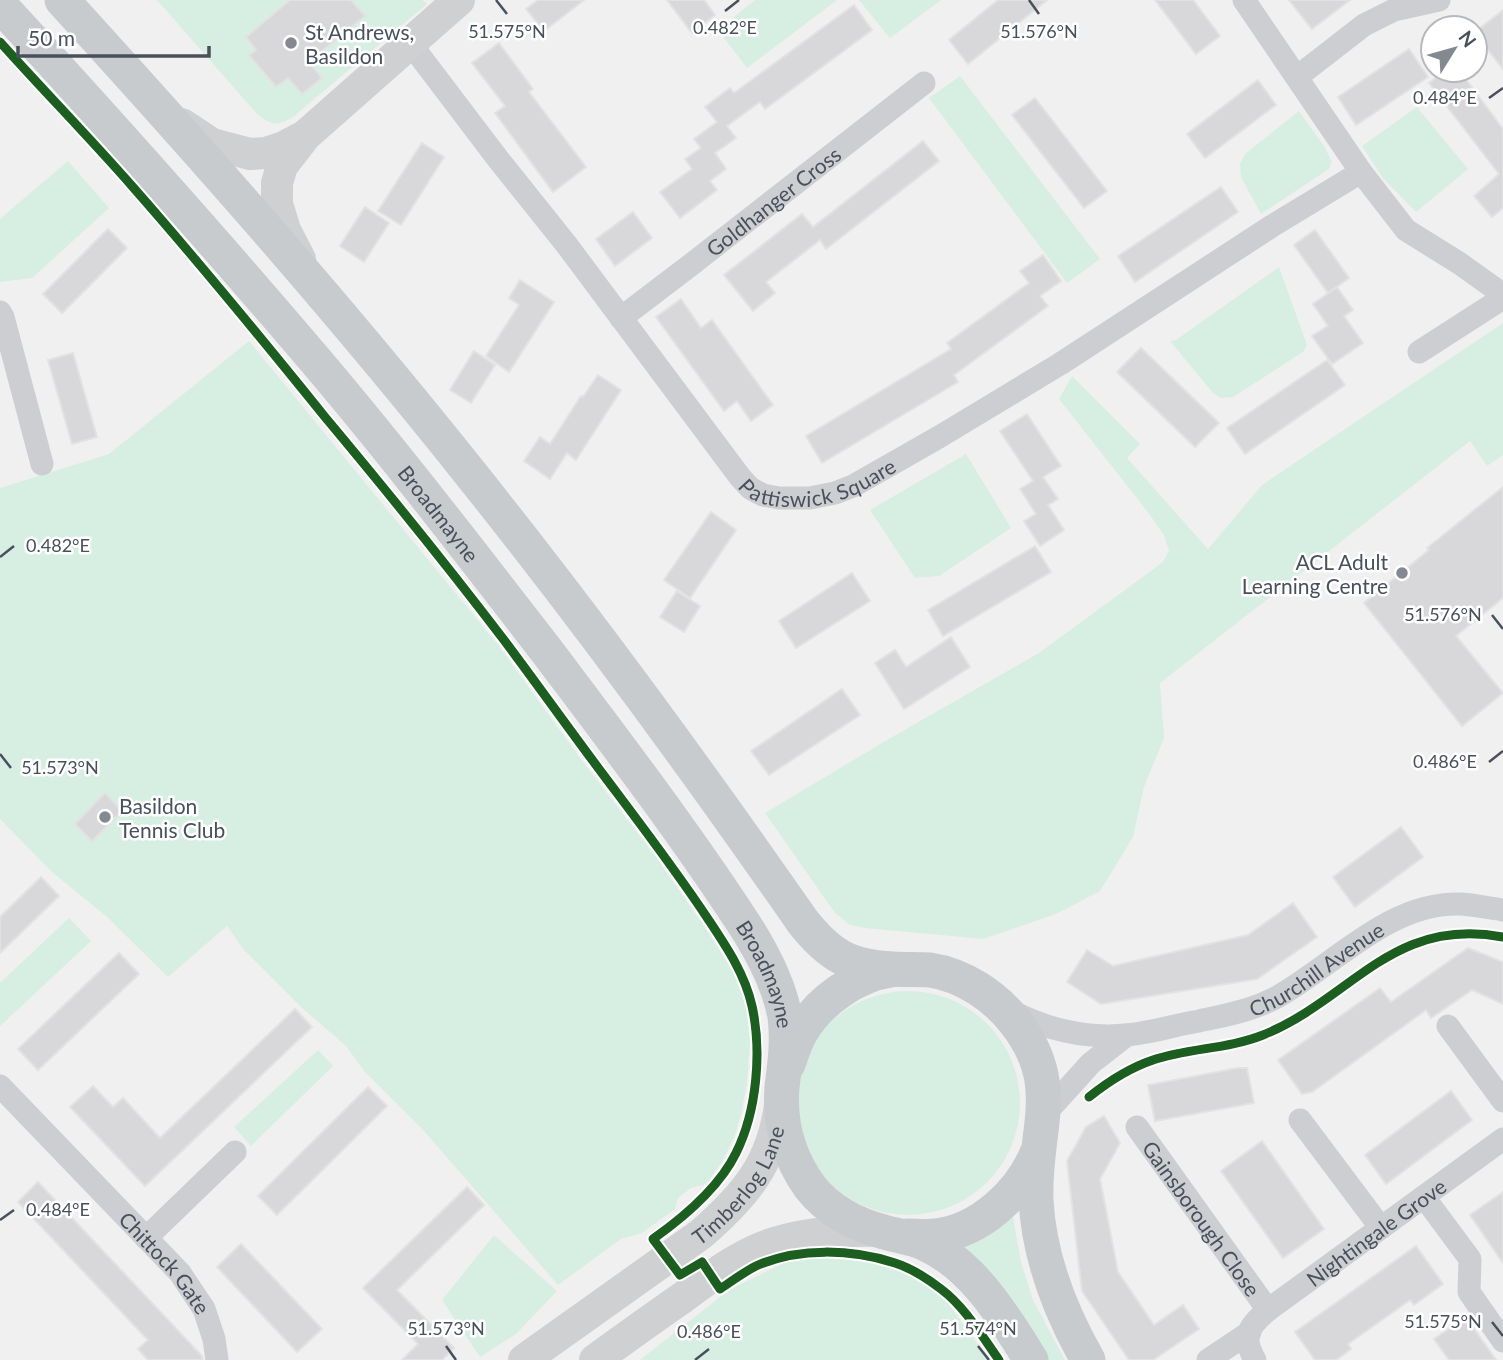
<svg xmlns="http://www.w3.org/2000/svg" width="1503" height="1360" viewBox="0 0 1503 1360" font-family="Lato,sans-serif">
<rect width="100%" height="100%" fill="#f1f0f0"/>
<g fill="#d7eee2">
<path d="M157,0H423L427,4L293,117C277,126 273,126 258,115Z"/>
<polygon points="755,0 837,0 747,68 718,30"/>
<polygon points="859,0 941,0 890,38"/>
<polygon points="960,76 1100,259 1067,283 929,98"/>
<polygon points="1417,107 1468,169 1416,212 1383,178 1362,146"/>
<polygon points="1299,111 1324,146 1332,162 1329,169 1261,214 1241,177 1240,164 1245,154"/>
<polygon points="68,161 109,208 32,278 0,282 0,219"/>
<polygon points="1279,267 1307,345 1303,352 1233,397 1221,398 1213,393 1170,341 1176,340"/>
<polygon points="1503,323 1503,455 1487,466 1470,441 1160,683 1164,738 1144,787 1133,837 1100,891 1056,914 983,939 865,928 850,925 835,913 765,813 887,740 1039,653 1163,562 1169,551 1164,535 1147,511 1059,399 1072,376 1140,444 1127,458 1208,549 1262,485"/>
<polygon points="249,341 498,645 580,758 656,857 708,932 733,971 746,1007 750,1042 747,1083 741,1115 734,1138 722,1162 706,1184 691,1188 678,1198 675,1209 642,1233 621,1239 558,1285 424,1131 365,1072 346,1046 302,1008 244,950 227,926 168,977 107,917 52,872 0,819 0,488 109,454"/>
<polygon points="966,454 1011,528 939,576 915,578 870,510"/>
<polygon points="69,918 91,941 0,1026 0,983"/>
<circle cx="908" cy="1103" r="112"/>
<polygon points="318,1050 333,1066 251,1146 234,1127"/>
<polygon points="1013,1217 1021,1262 1033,1300 1065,1360 1038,1360 960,1247 988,1235"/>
<polygon points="494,1235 557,1291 516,1334 480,1357 442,1300"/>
<polygon points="840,1255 902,1270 945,1299 989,1360 640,1360 729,1290 784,1263"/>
</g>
<g fill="#d8d8db" stroke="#e2e2e3" stroke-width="2">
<polygon points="290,0 351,0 365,16 309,62 322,78 302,94 288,78 276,87 249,55 256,50 246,37"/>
<polygon points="538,0 584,0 544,31 526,9"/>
<polygon points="667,0 704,0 715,15 692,33"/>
<polygon points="998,0 1047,0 968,64 949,40"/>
<polygon points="1155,0 1193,0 1220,36 1196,54"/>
<polygon points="1289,0 1350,0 1312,29"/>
<polygon points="854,5 872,30 765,109 760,102 727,126 736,138 715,153 726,169 710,181 717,190 680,218 660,192 692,169 685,159 701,148 694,139 717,122 705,107 730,88 734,93"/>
<polygon points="1503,10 1503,69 1475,34 1475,32"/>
<polygon points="499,43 533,89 529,92 586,167 553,192 495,113 505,106 472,63"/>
<polygon points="1409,49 1428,77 1356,125 1338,97"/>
<polygon points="1446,70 1459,70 1503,129 1503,208 1492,217 1474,196 1499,174 1429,83"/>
<polygon points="1258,80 1276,105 1205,158 1187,134"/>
<polygon points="1035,98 1107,191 1084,208 1012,115"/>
<polygon points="923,141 939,161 826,249 820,240 766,282 775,293 753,311 724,275 802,214 813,227"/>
<polygon points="422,143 444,157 401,225 378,211"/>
<polygon points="1221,187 1238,212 1135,282 1118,256"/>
<polygon points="365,207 389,223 364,262 340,246"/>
<polygon points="633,212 652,238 615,266 596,239"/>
<polygon points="108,229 127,248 62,313 43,294"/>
<polygon points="1315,230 1349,278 1328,293 1294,245"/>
<polygon points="1043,255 1061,281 1040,296 1048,306 954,375 958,382 822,463 806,436 951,349 947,343 1029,283 1020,271"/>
<polygon points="520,280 554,302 509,372 486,356 519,305 509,298"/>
<polygon points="1337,287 1353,310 1344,316 1363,343 1332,364 1312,336 1328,326 1313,304"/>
<polygon points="681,299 701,328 712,320 773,405 751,421 737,401 724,411 656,317"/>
<polygon points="1141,348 1219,423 1195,447 1117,372"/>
<polygon points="474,351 495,365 471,403 450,390"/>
<polygon points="73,353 97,437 72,444 48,360"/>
<polygon points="1327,360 1345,385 1245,454 1227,428"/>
<polygon points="598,375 621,390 576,460 567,453 550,479 524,461 540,437 550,444 581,396 583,397"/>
<polygon points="1027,414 1061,466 1043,477 1058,499 1048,505 1064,530 1040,546 1024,521 1036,514 1020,489 1033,481 1000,431"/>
<polygon points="1503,487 1503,598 1456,636 1503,693 1462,726 1364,603 1429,550 1427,548"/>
<polygon points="711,512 736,530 690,598 664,580"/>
<polygon points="1035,546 1051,572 943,636 928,610"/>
<polygon points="852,573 870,601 796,648 779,621"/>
<polygon points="677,591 700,606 684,632 660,617"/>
<polygon points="951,637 970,667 904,709 875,663 895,650 906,667"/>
<polygon points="842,689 860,715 769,775 751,751"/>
<polygon points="105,793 122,811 92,841 75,824"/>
<polygon points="1401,827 1423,857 1355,907 1333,877"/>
<polygon points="41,877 59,896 0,953 0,917"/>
<polygon points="1293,903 1317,937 1257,979 1101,1004 1067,982 1087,950 1113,966 1248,935"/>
<polygon points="1468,948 1503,962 1503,1004 1472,990 1431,1018 1426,1010 1312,1092 1302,1094 1278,1060 1380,988 1391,1002"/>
<polygon points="119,953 139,974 38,1070 18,1049"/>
<polygon points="295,1009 312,1027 145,1186 70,1107 93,1086 113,1107 123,1098 160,1138"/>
<polygon points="1238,1068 1247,1068 1254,1103 1155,1121 1148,1085"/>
<polygon points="368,1087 387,1106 277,1215 258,1196"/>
<polygon points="1451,1091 1472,1120 1386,1184 1365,1155"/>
<polygon points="1104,1116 1120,1143 1100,1179 1118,1272 1154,1325 1183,1305 1199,1329 1153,1360 1129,1360 1082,1291 1067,1161 1086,1127"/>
<polygon points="1262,1141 1324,1229 1283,1258 1221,1171"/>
<polygon points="38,1182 202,1356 203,1360 148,1360 138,1349 148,1340 18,1202"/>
<polygon points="467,1187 484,1205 397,1290 454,1348 442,1360 402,1360 418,1344 363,1288"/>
<polygon points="1503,1192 1503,1263 1470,1215"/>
<polygon points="241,1244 322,1329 297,1352 217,1267"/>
<polygon points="1416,1246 1443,1284 1414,1305 1410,1300 1348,1344 1351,1349 1336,1360 1315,1360 1295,1332"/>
<polygon points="1466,1317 1496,1360 1449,1360 1434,1339"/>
</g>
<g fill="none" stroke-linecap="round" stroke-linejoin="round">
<g stroke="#ccced1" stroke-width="23">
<polyline points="1244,0 1361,172 1406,230 1459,263 1494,288 1503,297"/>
<path id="s1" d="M410,43L498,159L566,244L740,477L750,488L763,495L779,498H810L835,493L853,486L939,437L1060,364L1272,226L1361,172"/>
<polyline points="1297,77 1364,25 1394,10 1439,0"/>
<polyline points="0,312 3,317 42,464"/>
<path id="s2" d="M621,318L688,267L924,83"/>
<polyline points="1419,352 1503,298"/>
<path id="s3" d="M1008,1009C1043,1029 1086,1039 1126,1035C1150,1033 1175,1025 1199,1021C1227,1015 1254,1010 1279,996C1335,964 1391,901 1461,904C1475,905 1489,908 1503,910"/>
<polyline points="1448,1026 1503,1101"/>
<path id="s4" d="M0,1086L180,1273L204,1309L214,1339L217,1360"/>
<polyline points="1044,1115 1091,1063 1127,1035"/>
<polyline points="1300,1120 1381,1228"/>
<path id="s5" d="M1137,1127L1268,1310"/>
<polyline points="1424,1197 1470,1259 1469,1292 1503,1341"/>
<polyline points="146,1238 235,1152"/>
<polyline points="1208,1360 1250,1332"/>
<path id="s6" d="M1255,1360C1241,1336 1249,1326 1268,1310L1503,1139"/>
</g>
<g stroke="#ced0d2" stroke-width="32">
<polyline points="182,124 212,144 250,154 266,153 284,147 301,138"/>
<polyline points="300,259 285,230 277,204 277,183 282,166 306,135 459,0"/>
<path id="s7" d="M524,1360L701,1234C745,1196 772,1164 780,1105"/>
<path d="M595,1360C624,1339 653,1318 682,1298C708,1279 733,1259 763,1247C800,1233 841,1230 879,1231"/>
</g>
<g stroke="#c8cbce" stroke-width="35">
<path d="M62,0C204,156 343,313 474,478C589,622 698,771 803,922C830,956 850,967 893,969C905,970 918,969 930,970C963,975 995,996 1015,1022C1065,1085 1033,1130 1036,1200C1039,1257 1060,1311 1088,1360"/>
<path id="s8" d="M0,5C103,117 205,231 304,347C388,445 467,548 546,650C613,739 681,828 742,921C761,950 779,983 785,1017C788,1041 785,1064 782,1087C779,1123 789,1158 810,1187C828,1210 856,1225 884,1232C898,1236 913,1238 926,1244C974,1266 1004,1317 1031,1360"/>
<path d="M788,1064C792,1053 795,1042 801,1032C819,1001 856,975 891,970"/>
<path d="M908,1236C917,1236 927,1237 936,1236C980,1231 1021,1193 1037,1153"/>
</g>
<defs>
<g id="cycleway">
<path d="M0,42C43,90 89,137 132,186C198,261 262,339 325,417C386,490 446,564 504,640C537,684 569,729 602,773C638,821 675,869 708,919C726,946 745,974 752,1006C762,1051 757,1111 736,1153C719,1188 684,1217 653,1239L680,1275L702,1262L720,1289C732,1281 744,1272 756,1266C798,1247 852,1249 895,1263C911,1268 928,1279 941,1289C965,1307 982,1336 999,1360"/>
<path d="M1089,1097C1109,1081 1129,1068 1153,1060C1189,1048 1228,1049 1263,1035C1352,999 1392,916 1503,937"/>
</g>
</defs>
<use href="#cycleway" stroke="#fff" stroke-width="13"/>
<use href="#cycleway" stroke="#1b5e20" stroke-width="9"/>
</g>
<path fill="none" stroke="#49505c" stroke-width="2.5" d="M496,0L507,14M1029,0L1039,14M725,11L739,0M1489,98L1503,88M0,557L14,546M1492,615L1503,629M0,754L11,768M1489,762L1503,751M0,1220L14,1210M1492,1322L1503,1336M446,1346L456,1360M978,1346L989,1360M695,1360L709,1349"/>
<g fill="#848890" stroke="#fff" stroke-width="2.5">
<circle cx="291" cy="43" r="7"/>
<circle cx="1402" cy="573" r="7"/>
<circle cx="105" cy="817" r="7"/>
</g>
<g text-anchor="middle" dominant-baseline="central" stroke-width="5" stroke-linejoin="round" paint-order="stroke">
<g font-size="21" fill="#49505c" stroke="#fff" text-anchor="start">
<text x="305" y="31">St Andrews,<tspan x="305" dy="24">Basildon</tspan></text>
<text x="1388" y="561" text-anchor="end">ACL Adult<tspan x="1388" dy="24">Learning Centre</tspan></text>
<text x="119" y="805">Basildon<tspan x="119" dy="24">Tennis Club</tspan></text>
</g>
<g font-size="21" fill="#49505c" stroke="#fff">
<text stroke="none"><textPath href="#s2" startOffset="192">Goldhanger Cross</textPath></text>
<text stroke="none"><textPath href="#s1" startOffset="632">Pattiswick Square</textPath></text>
<text stroke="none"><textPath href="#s8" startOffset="672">Broadmayne</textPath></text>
<text stroke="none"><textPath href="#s3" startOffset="327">Churchill Avenue</textPath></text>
<text stroke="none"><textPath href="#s8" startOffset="1239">Broadmayne</textPath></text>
<text stroke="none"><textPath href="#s7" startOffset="280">Timberlog Lane</textPath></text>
<text stroke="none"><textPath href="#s5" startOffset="112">Gainsborough Close</textPath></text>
<text stroke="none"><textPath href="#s6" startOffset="192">Nightingale Grove</textPath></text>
<text stroke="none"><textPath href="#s4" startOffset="242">Chittock Gate</textPath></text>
</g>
</g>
<g font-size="18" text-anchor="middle" fill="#49505c" stroke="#fff" stroke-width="5" stroke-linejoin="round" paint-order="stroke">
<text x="725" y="34">0.482°E</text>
<text x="507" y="38">51.575°N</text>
<text x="1039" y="38">51.576°N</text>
<text x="1445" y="104">0.484°E</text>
<text x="58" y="552">0.482°E</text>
<text x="1443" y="621">51.576°N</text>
<text x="1445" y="768">0.486°E</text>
<text x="60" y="774">51.573°N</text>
<text x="58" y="1216">0.484°E</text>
<text x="1443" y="1328">51.575°N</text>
<text x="446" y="1335">51.573°N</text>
<text x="978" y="1335">51.574°N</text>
<text x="709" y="1338">0.486°E</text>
</g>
<g transform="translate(1454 49) rotate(53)"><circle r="33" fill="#ffffff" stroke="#b6b9be" stroke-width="2"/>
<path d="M0-5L12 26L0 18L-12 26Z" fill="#848890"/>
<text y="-10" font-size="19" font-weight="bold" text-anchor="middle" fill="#49505c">N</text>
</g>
<path d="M18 46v10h191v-10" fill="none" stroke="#49505c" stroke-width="3.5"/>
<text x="28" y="46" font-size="21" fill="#49505c" stroke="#ffffff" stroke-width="5" paint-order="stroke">50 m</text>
</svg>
